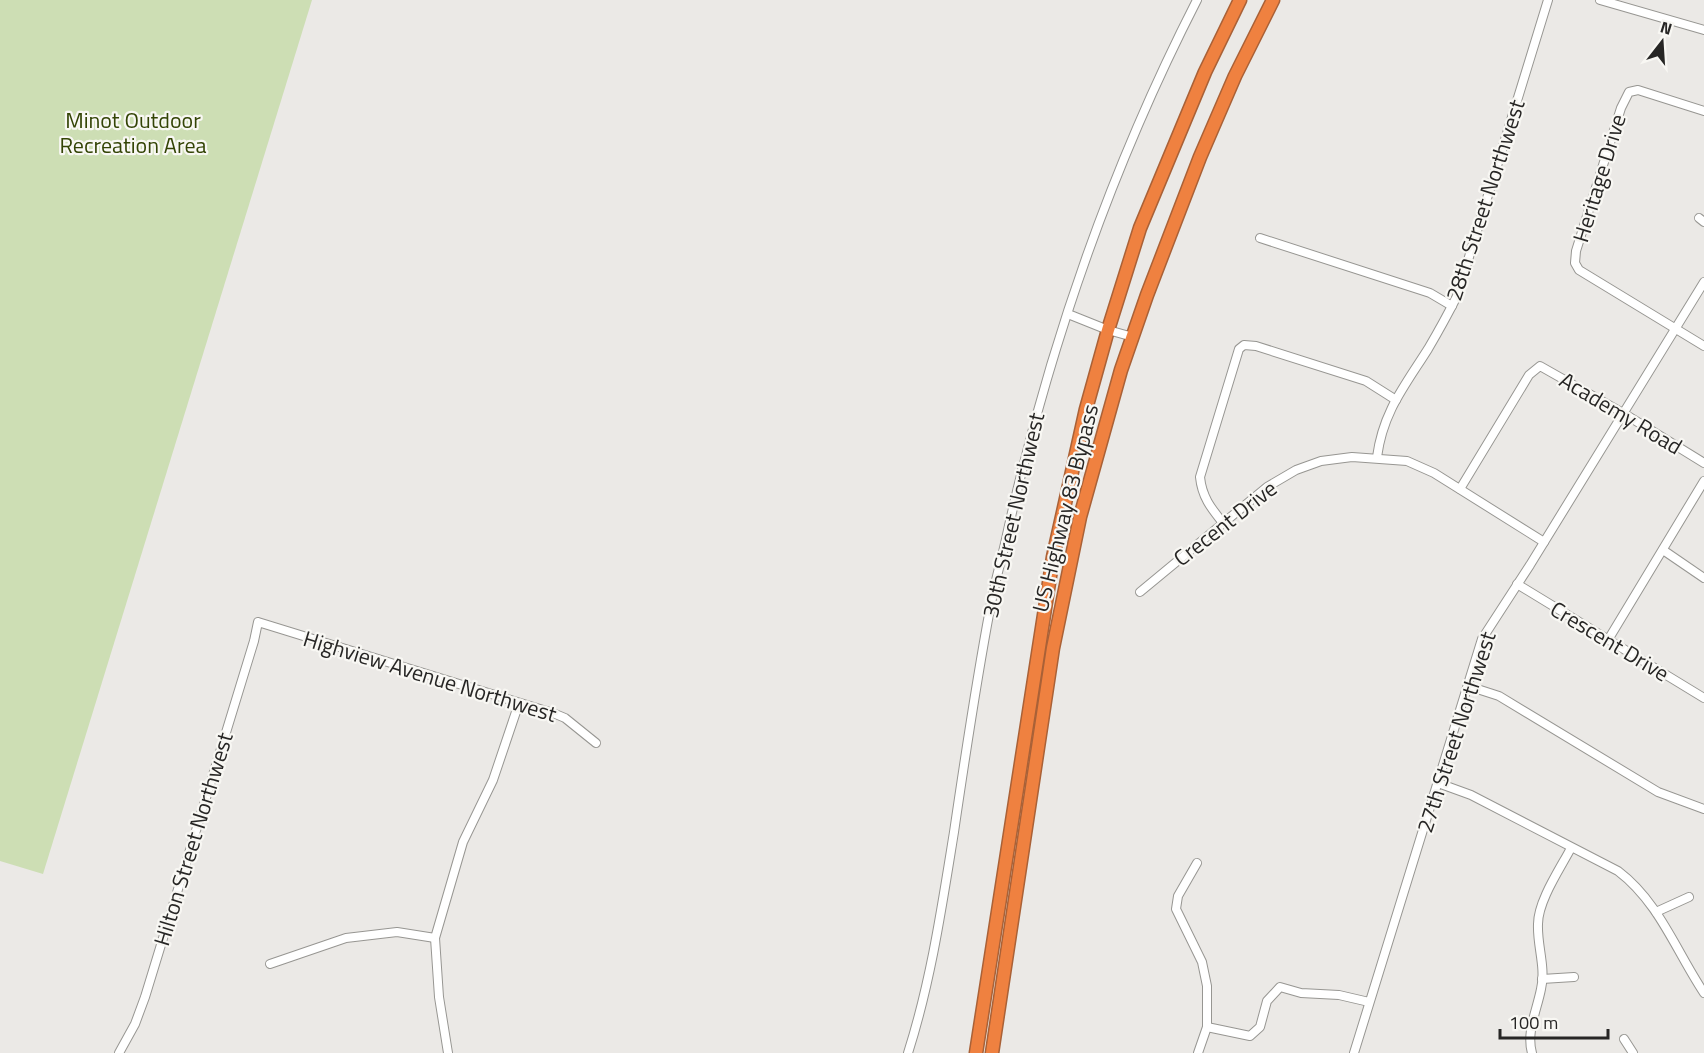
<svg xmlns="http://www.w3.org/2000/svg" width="1704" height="1053" viewBox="0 0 1704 1053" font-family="'Titillium Web',sans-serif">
<rect width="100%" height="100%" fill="#ebe9e6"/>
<polygon fill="#cddeb4" points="0,0 312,0 43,874 0,861"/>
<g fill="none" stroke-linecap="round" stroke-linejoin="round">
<defs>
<g id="minor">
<polyline points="1600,0 1704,30"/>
<polyline points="1704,111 1638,90 1629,92 1621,108 1576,251 1575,263 1579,270 1704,346"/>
<polyline points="1699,218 1704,222"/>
<polyline points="1260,238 1430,293 1452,306"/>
<polyline points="1068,314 1108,330 1133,337"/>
<path d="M1377,457C1383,412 1404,387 1428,349C1438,332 1448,314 1457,296L1548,0"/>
<polyline points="1460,489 1529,375 1540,366 1623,413 1704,463"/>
<path d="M1223,523C1211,508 1202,497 1200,477L1239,349L1244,345L1256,346L1366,381L1396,400"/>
<polyline points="1663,550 1704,578"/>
<polyline points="1517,584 1704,698"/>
<polyline points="1140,592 1267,487 1296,470 1321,461 1352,457 1407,461 1434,473 1544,542"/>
<polyline points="1608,640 1704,481"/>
<polyline points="1468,686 1499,696 1658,792 1704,809"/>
<path d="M1438,783L1471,795L1618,871C1659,902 1676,951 1704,993"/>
<polyline points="1197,863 1178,896 1176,909 1202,962 1207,986 1207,1027"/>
<polyline points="1656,912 1689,897"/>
<polyline points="270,964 346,938 397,932 435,938"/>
<polyline points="1542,979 1574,977"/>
<polyline points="1624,1039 1633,1053"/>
<polyline points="119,1053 135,1024 145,997 254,641 258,622 553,713 565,718 596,743"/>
<polyline points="448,1053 439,997 435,938 463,842 493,780 519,703"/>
<path d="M908,1053C931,981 942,906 954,832C965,757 976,683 990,609C994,585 1001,562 1006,539C1047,353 1110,170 1197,0"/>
<polyline points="1198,1053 1207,1027 1250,1036 1260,1027 1267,1001 1280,987 1301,993 1339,995 1369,1002"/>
<polyline points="1354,1053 1482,639 1530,565 1704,282"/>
<path d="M1532,1053C1526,1032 1537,1010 1541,989C1546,967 1537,946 1538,924C1538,901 1560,869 1571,848"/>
</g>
<g id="highway">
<polyline points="976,1053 1053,557 1086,409 1108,330 1140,228 1205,72 1240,0"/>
<polyline points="992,1053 1053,648 1080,517 1121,370 1147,295 1200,157 1235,76 1273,0"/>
</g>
</defs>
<use href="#minor" stroke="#979692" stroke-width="10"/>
<use href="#highway" stroke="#a96137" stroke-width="15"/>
<use href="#minor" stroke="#fff" stroke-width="8"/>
<use href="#highway" stroke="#ef8140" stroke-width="12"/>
</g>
<g text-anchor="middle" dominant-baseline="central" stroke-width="4.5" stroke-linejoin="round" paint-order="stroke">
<g font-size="22" fill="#334405" stroke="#f8f7f3">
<text x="133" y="120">Minot Outdoor<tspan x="133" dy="25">Recreation Area</tspan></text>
</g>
<g font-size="22" fill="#272625" stroke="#f8f7f3">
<text transform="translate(1599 178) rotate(-73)">Heritage Drive</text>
<text transform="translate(1485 200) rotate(-72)">28th Street Northwest</text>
<text transform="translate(1621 413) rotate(31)">Academy Road</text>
<text transform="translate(1065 508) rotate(-76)">US Highway 83 Bypass</text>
<text transform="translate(1013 515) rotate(-77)">30th Street Northwest</text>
<text transform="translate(1225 523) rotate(-38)">Crecent Drive</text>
<text transform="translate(1610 641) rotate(31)">Crescent Drive</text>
<text transform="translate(430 676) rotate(17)">Highview Avenue Northwest</text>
<text transform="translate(1456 732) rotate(-72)">27th Street Northwest</text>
<text transform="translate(193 839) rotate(-73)">Hilton Street Northwest</text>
</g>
</g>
<g transform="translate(1662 42) rotate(17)" stroke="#f8f7f3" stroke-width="4.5" paint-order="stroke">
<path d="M0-4.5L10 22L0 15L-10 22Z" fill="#272625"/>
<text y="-9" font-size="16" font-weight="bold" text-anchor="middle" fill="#272625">N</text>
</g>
<path d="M1500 1029v9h108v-9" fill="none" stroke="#272625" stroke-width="3"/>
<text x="1509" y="1029" font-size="18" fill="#272625" stroke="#f8f7f3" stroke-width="4.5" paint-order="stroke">100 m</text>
</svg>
